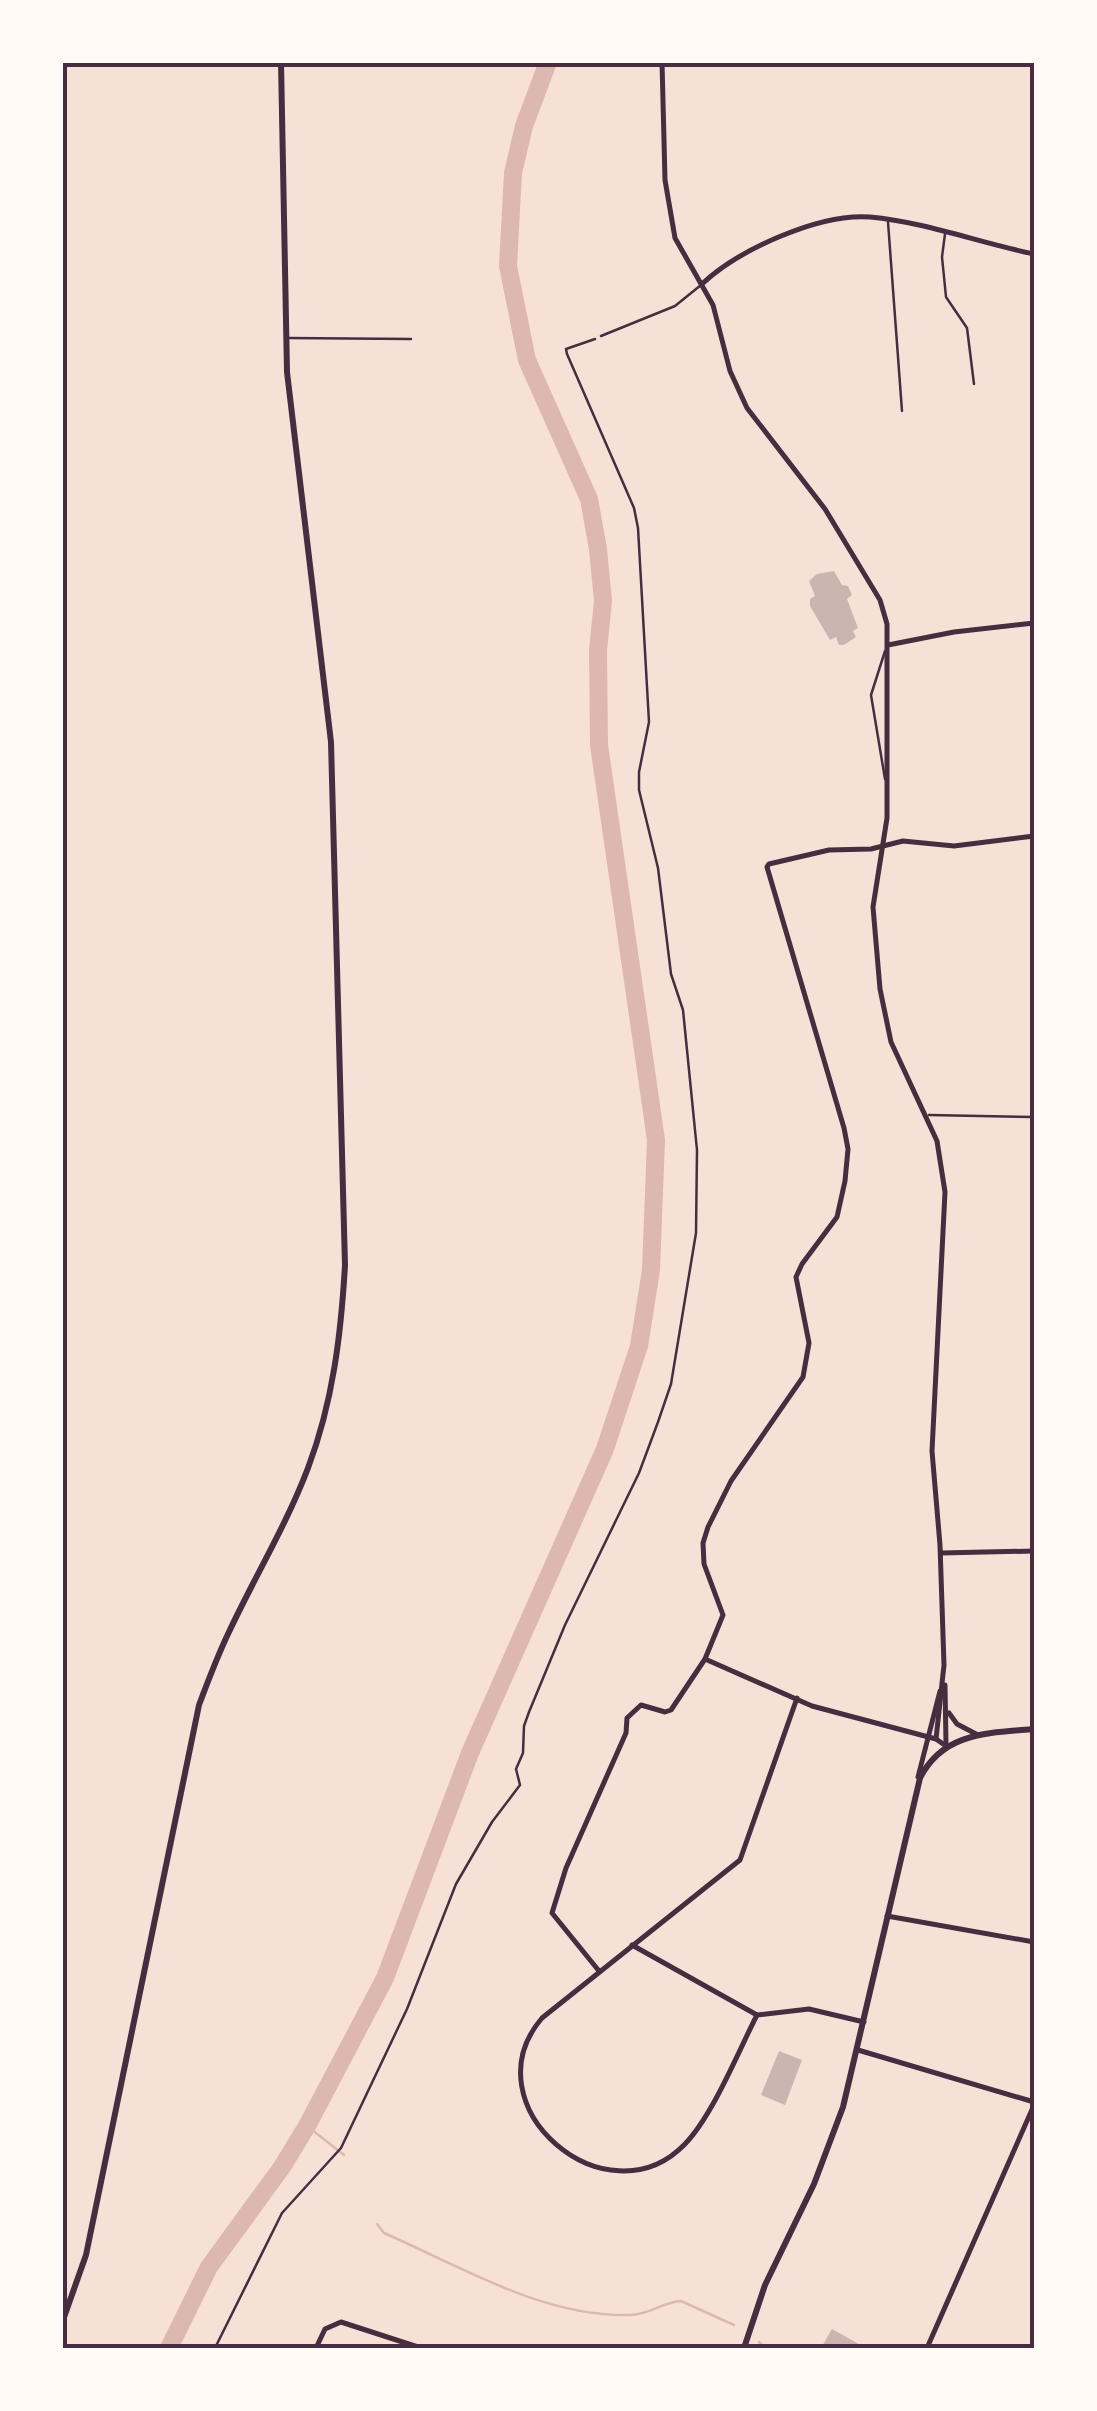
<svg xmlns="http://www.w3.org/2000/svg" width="1097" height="2411" viewBox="0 0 1097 2411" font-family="'Alegreya Sans',sans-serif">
<rect width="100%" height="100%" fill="#f7e1d7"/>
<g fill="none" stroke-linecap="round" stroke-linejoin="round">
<g stroke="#dcb8b0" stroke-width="2.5">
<polyline points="307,2126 344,2155"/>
<path d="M377,2224L384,2233C462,2267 542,2317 630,2315C649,2315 663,2302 681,2301L734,2325"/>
<polyline points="759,2342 766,2348"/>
</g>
<polyline stroke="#dcb8b0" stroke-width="18" points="169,2348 209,2267 282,2167 307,2126 385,1978 470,1753 605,1449 639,1346 651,1270 656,1140 599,745 598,650 603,601 598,549 589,499 527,360 508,266 513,173 524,126 548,62"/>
</g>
<g fill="#ccb4b1">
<polygon points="834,571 842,585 848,586 852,595 847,599 858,628 853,631 856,637 844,645 839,645 836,637 830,640 810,606 810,599 815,596 809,581 817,574"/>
<polygon points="779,2051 802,2060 785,2105 761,2095"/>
<polygon points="832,2329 866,2348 821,2348"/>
</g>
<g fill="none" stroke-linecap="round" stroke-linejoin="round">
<polyline stroke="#4a2c40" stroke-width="2.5" points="215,2348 282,2213 341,2148 407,2009 456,1884 492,1822 520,1785 516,1769 523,1753 524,1726 529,1712 565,1625 639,1473 658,1422 671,1384 696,1233 697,1150 683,1010 671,974 658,868 639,790 639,772 649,722 638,528 634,508 567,354 566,349 595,339"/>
<g stroke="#4a2c40" stroke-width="2.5">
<polyline points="888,222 902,411"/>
<polyline points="945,234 942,257 946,297 967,328 974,384"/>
<polyline points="601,336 675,306 701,285"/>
<polyline points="287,338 411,339"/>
<polyline points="885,779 871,695 885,651"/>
<polyline points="929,1115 1034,1117"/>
</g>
<g stroke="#4a2c40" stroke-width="5">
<polyline points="662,62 665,180 675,238 713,305 730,371 747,408 825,509 880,600 887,624 887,818 873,907 880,989 891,1042 937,1141 945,1192 932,1451 940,1545 944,1665 936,1739"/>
<path d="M702,284C738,250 819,213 870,217C925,222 980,243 1034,254"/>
<polyline points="888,645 954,632 1034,623"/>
<polyline points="941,1553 1034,1551"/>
<polyline points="705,1659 812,1706 936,1739 946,1746"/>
<polyline points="945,1685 946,1744"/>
<polyline points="949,1713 957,1724 978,1735"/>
<polyline points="918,1777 940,1691"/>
<polyline points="887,1916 1034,1942"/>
<polyline points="632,1945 757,2015 809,2009 864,2022"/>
<polyline points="599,1971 552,1913 566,1868 626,1733 627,1718 641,1705 665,1712 671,1710 705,1659 723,1615 704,1564 703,1543 708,1527 731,1481 803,1377 809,1343 796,1277 802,1264 837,1217 845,1181 848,1149 844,1128 767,867 769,864 829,850 871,849 903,841 954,846 1034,836"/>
<path d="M757,2015C738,2052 713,2115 685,2144C607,2225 467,2106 542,2018L740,1860L797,1698"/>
<polyline points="858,2050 1034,2102"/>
<polyline points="316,2348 325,2329 341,2322 421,2348"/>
<polyline points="927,2348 1034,2105"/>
</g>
<g stroke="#4a2c40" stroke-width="6">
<path d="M62,2323L86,2255L199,1705C208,1681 217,1657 228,1634C254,1578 286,1526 308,1468C333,1402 341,1334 345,1265L331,742L287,372L281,62"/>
<path d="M744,2348L765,2285L814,2184L843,2107L920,1778C943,1732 989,1733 1034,1729"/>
</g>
</g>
<rect width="1097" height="2411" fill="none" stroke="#fffaf5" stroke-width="130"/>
<rect x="65" y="65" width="967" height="2281" fill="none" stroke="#4a2c40" stroke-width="4"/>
</svg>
